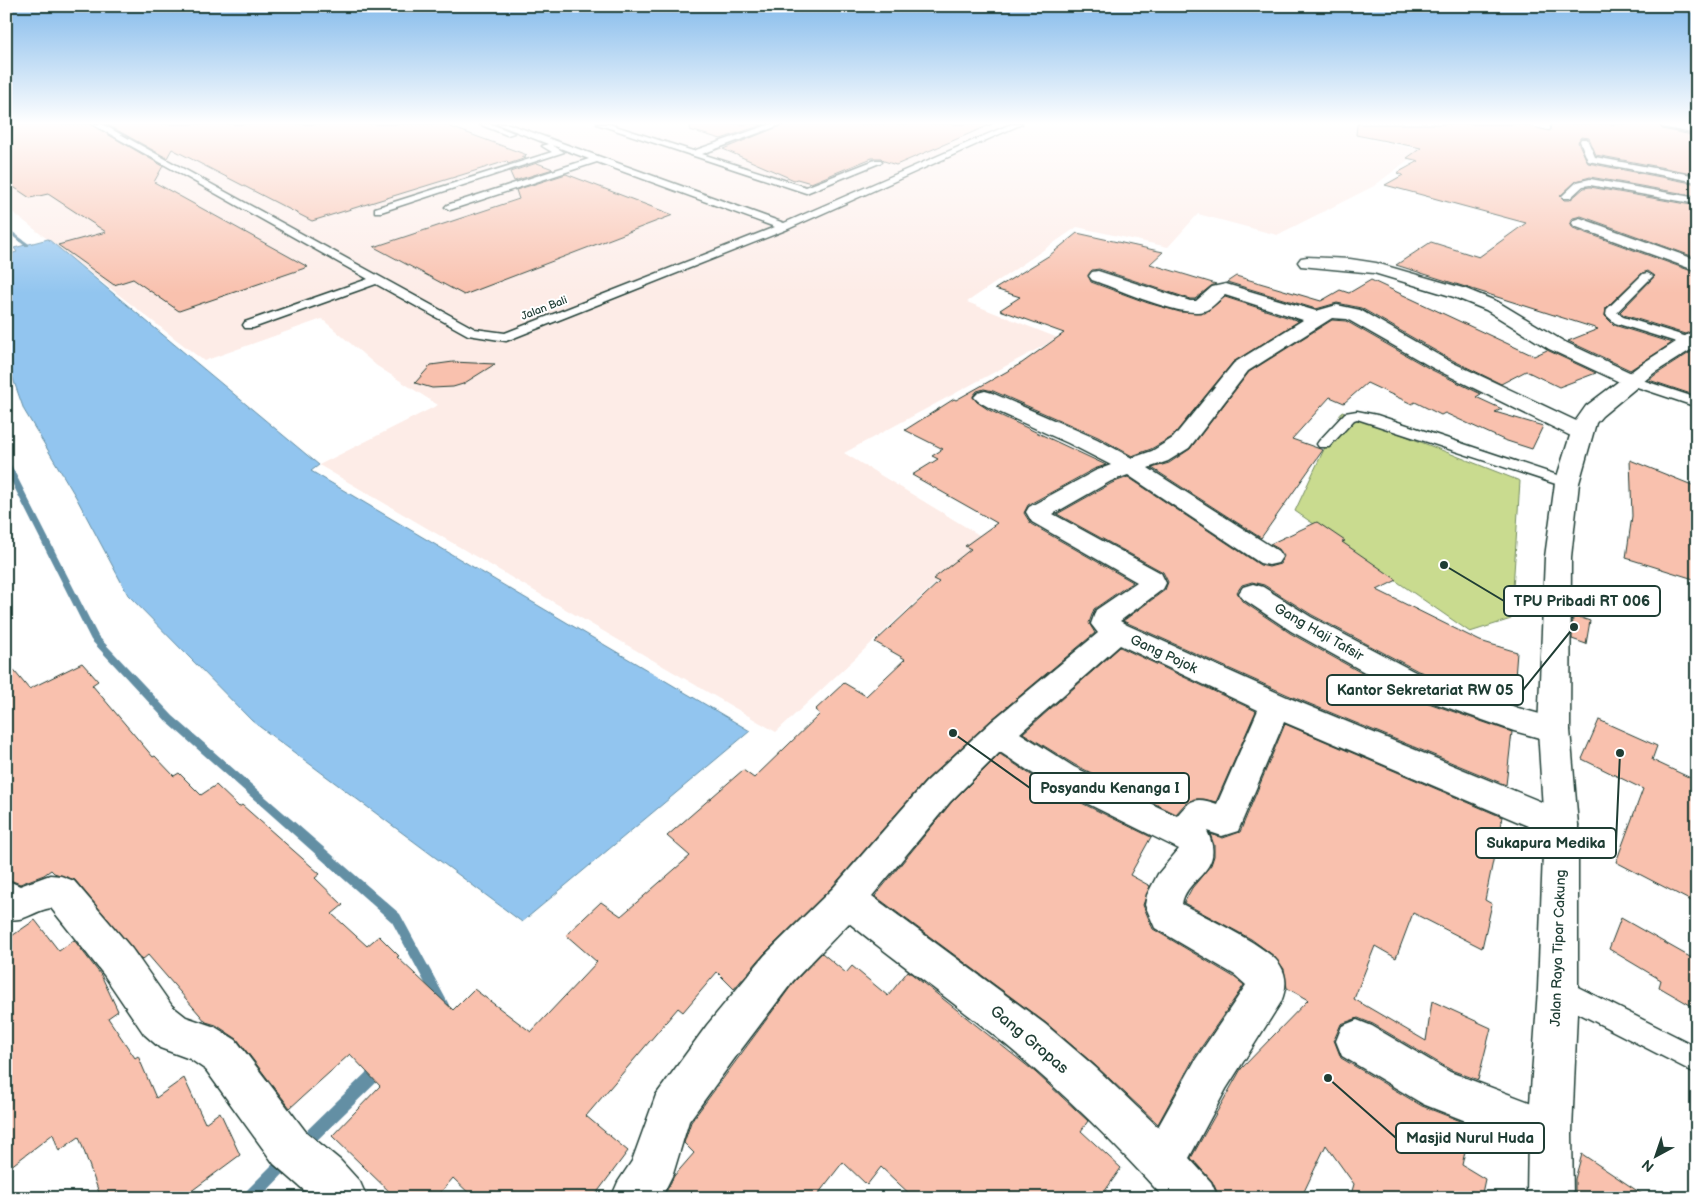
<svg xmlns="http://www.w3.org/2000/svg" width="1703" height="1204" viewBox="0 0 1703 1204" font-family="'Balsamiq Sans',sans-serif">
<rect width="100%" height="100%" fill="#fff"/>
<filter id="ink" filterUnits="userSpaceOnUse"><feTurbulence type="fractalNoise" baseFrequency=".02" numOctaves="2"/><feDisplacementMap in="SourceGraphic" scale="10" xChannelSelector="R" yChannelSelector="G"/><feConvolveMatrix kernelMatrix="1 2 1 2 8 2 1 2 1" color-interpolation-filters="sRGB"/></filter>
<g filter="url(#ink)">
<polygon fill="#fdece7" points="6,124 1376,124 1363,138 1421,150 1374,186 1277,235 1198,214 1168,247 1077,227 967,302 1058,338 844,453 984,538 776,732 319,465 438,405 377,366 322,319 204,361 6,207"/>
<polygon fill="#c9db8f" stroke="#748c62" points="1342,411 1520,481 1511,619 1470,632 1295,511"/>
<polygon fill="#92c5ef" stroke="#648fa4" points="48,239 319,465 311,471 750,731 522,922 252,721 128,595 76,497 24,410 6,359 6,255 17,252 14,248"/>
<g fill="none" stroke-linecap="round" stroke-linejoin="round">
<g fill="#648fa4" fill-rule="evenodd">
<polygon points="6,227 29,244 29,246 25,246 6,231"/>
<polygon points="6,461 10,463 98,636 173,716 400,914 447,1001 449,1005 447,1009 443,1011 439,1009 392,922 167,722 91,640 6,471"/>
<polygon points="379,1063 384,1065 386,1070 384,1075 309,1148 304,1150 299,1148 297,1143 299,1138 374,1065"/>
<polygon points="286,1154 291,1156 293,1161 291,1166 260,1198 242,1198 244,1193 281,1156"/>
</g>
</g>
<g fill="#f9c1ae" stroke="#1f3d34">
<polygon points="6,124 90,124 163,166 154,182 308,267 179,311 133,279 114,285 58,245 106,232 48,194 30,198 6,182"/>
<polygon points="106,124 443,124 527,155 521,157 526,158 508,164 507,161 312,221 172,149 167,158"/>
<polygon points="691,124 765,124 721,139 690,130"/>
<polygon points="785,124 992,124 896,165 884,161 881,158 872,158 811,183 797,179 794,180 723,149"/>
<polygon points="1357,124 1520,124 1550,131 1551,124 1659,124 1662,129 1697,136 1697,174 1596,155 1589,138 1581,137 1578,142 1588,163 1697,184 1697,196 1590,177 1576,181 1560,196 1564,200 1570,200 1584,188 1590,187 1697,206 1697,258 1581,216 1573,218 1570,222 1573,228 1697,273 1697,329 1685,334 1624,315 1620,312 1655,276 1648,271 1642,273 1606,308 1605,316 1614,325 1672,343 1630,370 1568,341 1598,329 1396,265 1431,242 1479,257 1526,223 1385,185 1403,175 1397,173 1419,161 1407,158 1421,148 1356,135"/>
<polygon points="537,163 553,169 514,181 510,172"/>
<polygon points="566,174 673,215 464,295 374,247 519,199 516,190"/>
<polygon points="1077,233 1163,252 1150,264 1216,284 1211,286 1195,299 1190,299 1099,269 1092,270 1088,275 1091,282 1148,303 1180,312 1205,313 1225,297 1299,321 1233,362 1172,437 1151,449 1132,456 1098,437 993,391 984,389 977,391 973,396 977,402 989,410 1106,465 1094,469 1028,505 1024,513 1031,524 1133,582 1094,609 1089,623 1095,633 991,720 925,781 833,886 764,954 734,989 717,972 683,1012 678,1008 586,1116 628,1151 593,1198 474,1198 453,1178 436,1198 396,1198 332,1136 380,1086 350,1054 290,1108 237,1039 216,1025 206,1022 148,955 142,960 75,880 54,873 51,870 44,875 20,884 10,880 6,876 6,661 29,689 82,663 98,681 92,685 153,757 155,756 174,776 179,773 201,795 216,785 239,807 242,805 320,874 315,878 343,905 332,914 367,946 379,936 399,956 397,957 453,1010 474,989 531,1032 597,962 566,935 601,902 621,916 690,856 667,836 743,770 754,778 820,714 815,710 844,683 866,696 905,659 875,642 939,582 933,579 971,549 965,546 997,523 912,475 938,459 932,456 943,449 905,430 954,399 956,400 1022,363 1064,333 1000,310 1020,297 995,289 1050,255"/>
<polygon points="1236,276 1321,301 1340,290 1349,293 1371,280 1534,356 1547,350 1596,373 1559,387 1526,371 1501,384 1448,358 1361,308 1337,303 1316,309 1227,282"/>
<polygon points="1332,320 1346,321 1432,370 1481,394 1476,397 1502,409 1495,412 1543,426 1532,449 1504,440 1445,413 1441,415 1415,402 1412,404 1367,383 1344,403 1330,397 1292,439 1323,450 1261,538 1152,468 1169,463 1190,449 1249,372"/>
<polygon points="1697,348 1697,396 1649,380 1655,375"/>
<polygon points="453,362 495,364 463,384 453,387 432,388 415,383 431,365"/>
<polygon points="1630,460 1697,487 1697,580 1626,558 1632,516"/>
<polygon points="1128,477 1260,565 1269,567 1280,564 1284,556 1279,549 1270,544 1317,522 1345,541 1342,542 1397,580 1377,590 1480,641 1517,652 1513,704 1418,671 1312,615 1264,585 1252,582 1242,585 1237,592 1242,601 1290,633 1394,691 1512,732 1506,785 1288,695 1123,621 1165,590 1168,582 1163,572 1057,514 1112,483"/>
<polygon points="1573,615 1590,621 1586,644 1572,639"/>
<polygon points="1120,647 1256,711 1216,802 1204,799 1194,799 1185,804 1176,814 1075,765 1023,733"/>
<polygon points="1599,720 1657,746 1652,760 1697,781 1697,904 1616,862 1643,789 1582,759"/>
<polygon points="1285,724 1502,817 1485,900 1492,904 1482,948 1413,913 1396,958 1375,946 1354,999 1426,1041 1432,1001 1491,1028 1478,1080 1451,1070 1373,1024 1358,1018 1341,1024 1334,1040 1341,1058 1422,1106 1471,1125 1462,1165 1485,1179 1481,1198 1350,1198 1354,1184 1326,1145 1301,1198 1220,1198 1212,1181 1191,1158 1241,1069 1308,1000 1287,988 1284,969 1274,956 1251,939 1184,903 1192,888 1211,865 1214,856 1214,845 1210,834 1223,838 1240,832"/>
<polygon points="1000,754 1049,787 1151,837 1130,875 1150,886 1143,905 1153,929 1234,977 1244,985 1194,1058 1158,1124 1096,1066 1046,1023 875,896 951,803"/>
<polygon points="1621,918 1697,961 1697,1009 1659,987 1661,980 1609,949"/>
<polygon points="35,920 59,951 74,940 101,975 118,1011 108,1018 135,1058 138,1056 156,1098 184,1078 205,1123 220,1112 240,1155 182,1198 101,1198 79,1137 59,1151 53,1134 6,1170 6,940"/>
<polygon points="822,953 846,973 852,966 888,996 908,971 1035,1072 1088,1121 1081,1131 1121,1168 1100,1198 914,1198 881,1167 867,1185 843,1162 815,1198 663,1198 674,1176 694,1153 684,1143 691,1122 794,982"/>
<polygon points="1582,1154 1648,1198 1575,1198 1575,1179"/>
</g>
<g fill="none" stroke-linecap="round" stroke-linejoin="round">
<defs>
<g id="lane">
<polygon points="92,124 102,124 475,329 505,333 775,227 597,162 453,209 450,210 445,207 447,205 589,159 552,145 564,152 381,212 375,212 375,208 552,152 542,146 548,144 497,124 509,124 784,223 1011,124 1022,124 788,229 506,341 468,335 376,284 253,328 245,328 243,325 245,322 368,279"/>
<polygon points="479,124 491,124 514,133 507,135"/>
<polygon points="597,124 609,124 693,151 771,124 783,124 702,154 806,187 875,160 881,160 882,162 806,193"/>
<polygon points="1581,139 1587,139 1595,157 1697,176 1697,182 1588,161 1580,141"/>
<polygon points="1590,179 1697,198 1697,204 1590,185 1583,186 1570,198 1564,198 1562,196 1577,182"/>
<polygon points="1647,273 1653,276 1617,312 1618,313 1623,317 1694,339 1696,342 1694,345 1686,345 1615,323 1606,315 1607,309 1643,274"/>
<polygon points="1633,377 1697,398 1697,407 1628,384 1626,381 1628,378"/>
<polygon points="1357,411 1377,415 1572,480 1575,483 1572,486 1562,486 1357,419 1354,420 1329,447 1319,447 1317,444 1319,441 1345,413"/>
<polygon points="1558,977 1697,1047 1697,1074 1549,998 1545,989 1549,980"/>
</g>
<g id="street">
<polygon points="1661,124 1697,126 1697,134 1662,127"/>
<polygon points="1580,218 1697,260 1697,271 1574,226 1572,223 1574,220"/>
<polygon points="1307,257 1350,259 1376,263 1466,289 1498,302 1563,341 1640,377 1643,381 1640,385 1633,387 1626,385 1549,349 1486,310 1454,297 1374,273 1301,266 1298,262 1301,258"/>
<path d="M1098,271L1190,301H1196L1212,287L1226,284L1316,311L1337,305L1360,310L1447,360L1589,427L1592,432L1589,437L1581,439L1573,437L1433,368L1347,319L1332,318L1248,371L1189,448L1168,461L1148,468L1278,551L1282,557L1278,563L1269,565L1260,563L1128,475L1111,481L1053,514L1161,573L1166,583L1163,589L1120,621L1127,625L1287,697L1573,815L1578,825L1573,835L1561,840L1549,835L1284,722L1238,831L1222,836L1207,831C1227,872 1186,876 1182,904C1205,917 1268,946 1280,965C1288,978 1286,989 1281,1002L1226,1089L1189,1158L1211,1182L1218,1198H1164C1110,1138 1053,1082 990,1032C944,995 895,960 849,923L793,981L737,1055L689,1121L673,1174L661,1198H611L618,1182L632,1161L656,1095L707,1025L765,955L834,887L926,782L992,721L1098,633L1091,624L1096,610L1137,582L1032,522L1026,512L1029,507L1095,471L1111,465L1068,443L990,408L978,401L974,397L978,393L985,391L992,393L1097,439L1132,458L1152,451L1173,438L1234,363L1303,320L1225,295C1218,300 1213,308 1204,311C1181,318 1116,288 1092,280L1089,276L1092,272ZM1120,645L1258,710L1217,804C1196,797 1191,798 1177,816L1074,767L1020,733ZM1000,752L1050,785L1179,849L1158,874L1147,895L1145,905L1155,928L1235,975L1246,985L1196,1059L1158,1127L1095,1067L1045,1024L872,896L950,802Z"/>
<polygon points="1253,584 1263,587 1311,617 1417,673 1518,708 1565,721 1570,730 1565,739 1554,742 1514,731 1395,689 1291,631 1243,599 1239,593 1243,587"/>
<path d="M50,875L61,876L74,881L132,949L172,1006L186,1017L215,1027L236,1040L306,1132L340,1160L360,1182L367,1198H313L274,1164L206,1070L190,1059L160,1048L144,1034L104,975L51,908C35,910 23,924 6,918V880L20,886Z"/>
<polygon points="1357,1020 1372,1026 1450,1072 1566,1116 1572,1132 1566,1148 1550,1154 1438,1110 1423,1104 1342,1056 1336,1041 1342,1026"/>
</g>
<polygon id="secondary" points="1697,331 1697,346 1654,373 1602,416 1596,423 1579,483 1571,557 1570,730 1578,825 1578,989 1572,1132 1573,1198 1527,1198 1528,1132 1538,989 1544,825 1538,730 1545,557 1555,483 1574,423 1586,406 1640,365 1690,333"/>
</defs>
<use href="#lane" stroke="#1f3d34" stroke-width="3"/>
<use href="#street" stroke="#1f3d34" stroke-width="3"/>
<use href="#secondary" stroke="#1f3d34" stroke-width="3"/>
<use href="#lane" fill="#fff" fill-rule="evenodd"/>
<use href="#street" fill="#fff" fill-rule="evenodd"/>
<use href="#secondary" fill="#fff" fill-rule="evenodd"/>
</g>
</g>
<linearGradient id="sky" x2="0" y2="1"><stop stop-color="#85bbeb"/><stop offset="0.42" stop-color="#fff"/><stop offset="1" stop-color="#fff" stop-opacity="0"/></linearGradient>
<rect width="1703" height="293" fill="url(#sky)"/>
<g text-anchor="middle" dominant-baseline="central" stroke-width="4" stroke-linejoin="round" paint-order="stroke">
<g font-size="11" fill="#1f3d34" stroke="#fff">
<text transform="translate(544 308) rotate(-21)">Jalan Bali</text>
</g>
<g font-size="14" fill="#1f3d34" stroke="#fff">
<text transform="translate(1319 632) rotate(30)">Gang Haji Tafsir</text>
<text transform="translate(1164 654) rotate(25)">Gang Pojok</text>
<text transform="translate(1558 948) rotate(-88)">Jalan Raya Tipar Cakung</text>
</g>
<g font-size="16" fill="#1f3d34" stroke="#fff">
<text transform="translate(1029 1040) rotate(40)">Gang Gropas</text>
</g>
</g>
<path fill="none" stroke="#1f3d34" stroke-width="2" d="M1444 565L1504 601M1574 627L1523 690M953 733L1030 788M1620 753L1616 843M1328 1078L1396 1138"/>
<g fill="#1f3d34" stroke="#fff" stroke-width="2">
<circle cx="1444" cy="565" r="5"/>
<circle cx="1574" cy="627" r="5"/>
<circle cx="953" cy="733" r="5"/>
<circle cx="1620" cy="753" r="5"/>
<circle cx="1328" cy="1078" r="5"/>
</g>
<g fill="#fff" stroke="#1f3d34" stroke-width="2">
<rect x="1504" y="586" width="156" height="30" rx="5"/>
<rect x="1327" y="675" width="196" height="30" rx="5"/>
<rect x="1030" y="773" width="159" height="30" rx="5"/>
<rect x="1476" y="828" width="140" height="30" rx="5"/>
<rect x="1396" y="1123" width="148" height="30" rx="5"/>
</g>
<g font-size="15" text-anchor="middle" font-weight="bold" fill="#1f3d34">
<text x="1582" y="606">TPU Pribadi RT 006</text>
<text x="1425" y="695">Kantor Sekretariat RW 05</text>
<text x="1110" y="793">Posyandu Kenanga I</text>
<text x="1546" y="848">Sukapura Medika</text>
<text x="1470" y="1143">Masjid Nurul Huda</text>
</g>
<rect width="1703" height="1204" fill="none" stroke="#fff" stroke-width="25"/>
<rect x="12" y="12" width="1678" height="1179" fill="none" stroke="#1f3d34" stroke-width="2" filter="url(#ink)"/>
<g transform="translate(1656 1156) rotate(220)" stroke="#ffffff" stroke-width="4" paint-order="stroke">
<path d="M0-4L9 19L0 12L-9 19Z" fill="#1f3d34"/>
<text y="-8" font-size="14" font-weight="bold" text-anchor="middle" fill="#1f3d34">N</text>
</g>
</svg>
